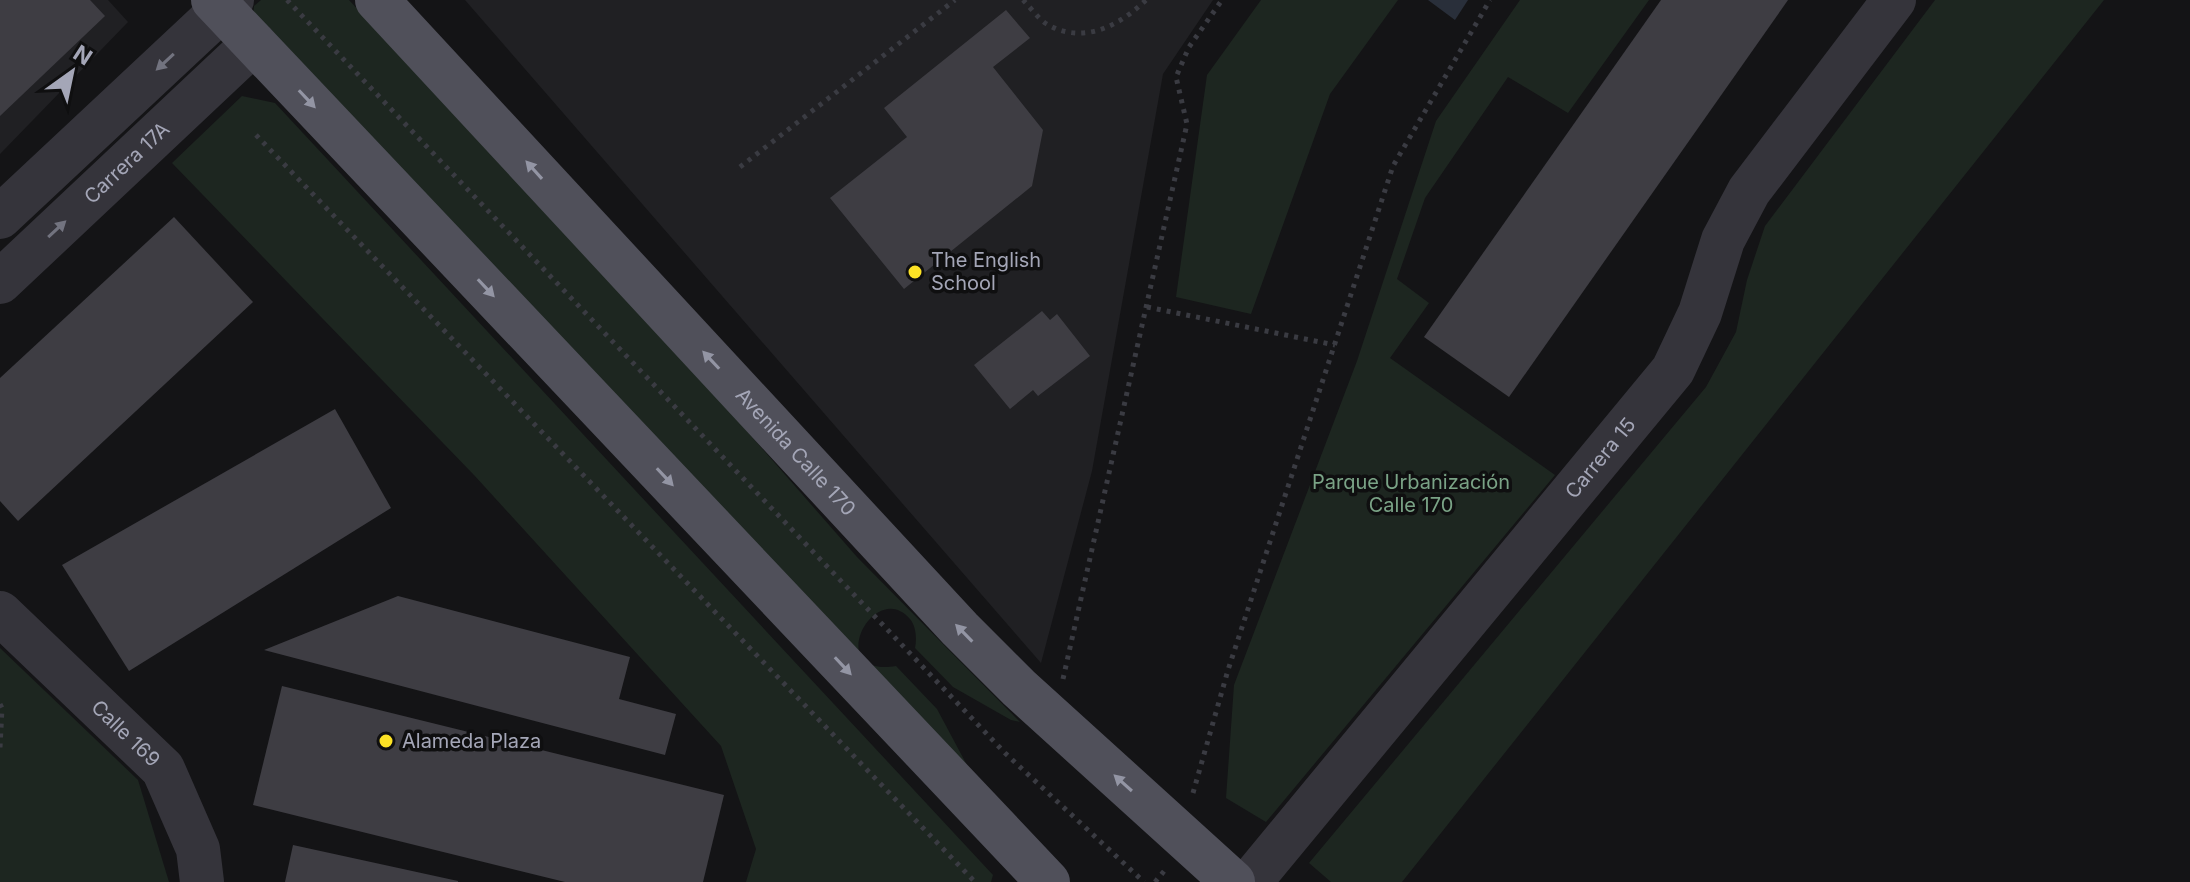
<svg xmlns="http://www.w3.org/2000/svg" width="2190" height="882" viewBox="0 0 2190 882" font-family="Inter,sans-serif">
<rect width="100%" height="100%" fill="#141416"/>
<g fill="#202023">
<polygon points="0,0 108,0 128,22 0,154"/>
<polygon points="465,0 1213,0 1163,74 1092,471 1041,663"/>
</g>
<g fill="#1d2620">
<path d="M261,0H349L690,366L857,557L1020,722L1011,720L953,687L915,648C917,639 916,626 910,619C874,577 822,678 896,666L937,709L976,782L253,17L254,6Z"/>
<polygon points="1261,0 1398,0 1330,94 1251,314 1176,297 1207,75"/>
<polygon points="1520,0 1649,0 1568,113 1508,77 1425,198 1397,279 1429,303 1390,358 1555,475 1266,822 1226,798 1234,685 1357,361 1436,121"/>
<polygon points="1935,0 2104,0 1402,882 1331,882 1309,863 1706,387 1736,332 1747,280 1765,226"/>
<polygon points="242,96 275,103 993,875 991,882 746,882 756,849 721,746 474,475 172,163"/>
<polygon points="0,648 138,780 169,882 0,882"/>
</g>
<polygon fill="#292f3a" points="1428,0 1468,0 1455,20"/>
<g fill="#3e3d43">
<polygon points="0,0 90,0 105,16 0,116"/>
<polygon points="1661,0 1788,0 1509,397 1424,337"/>
<polygon points="1006,10 1030,38 993,67 1043,130 1032,186 904,289 830,198 907,137 884,108"/>
<polygon points="174,217 253,302 18,521 0,501 0,378"/>
<polygon points="1042,311 1050,320 1057,314 1090,356 1038,396 1033,390 1010,409 974,365"/>
<polygon points="335,409 391,508 129,671 62,565"/>
<polygon points="398,596 630,657 619,699 676,714 665,755 264,650"/>
<polygon points="282,686 724,795 703,882 565,882 253,805"/>
<polygon points="293,845 458,881 458,882 285,882"/>
</g>
<g fill="none" stroke-linecap="round" stroke-linejoin="round">
<g stroke="#3a3b42" stroke-width="5" stroke-dasharray="4 6" stroke-linecap="butt">
<polyline points="287,0 1005,753 1144,882"/>
<path d="M1023,0C1030,7 1037,17 1045,23C1082,46 1119,26 1146,0"/>
<polyline points="256,135 975,882"/>
<polyline points="740,167 955,0"/>
<polyline points="1147,307 1335,345"/>
<polyline points="1063,679 1187,124 1176,77 1189,47 1222,0"/>
<polyline points="0,704 2,708 0,748"/>
<polyline points="1193,793 1228,670 1393,166 1490,0"/>
<polyline points="1155,882 1165,870"/>
</g>
<g stroke="#35343b" stroke-width="44">
<polyline points="0,217 232,0"/>
<path id="s1" d="M0,282L254,43"/>
<path id="s2" d="M0,613L163,769L198,849L202,882"/>
<path id="s3" d="M1250,882L1673,370L1700,313L1723,240L1749,191L1894,0"/>
</g>
<g stroke="#50505a" stroke-width="44">
<polyline points="213,0 1048,882"/>
<path id="s4" d="M377,0L960,629L1019,688L1233,882"/>
</g>
</g>
<defs><path id="oneway-solid" d="M-6-.8H1V-3.2L6.5 0L1 3.2V.8H-6Z" transform="scale(2)"/></defs>
<g fill="#72737f">
<use href="#oneway-solid" transform="translate(165 62) rotate(137)"/>
<use href="#oneway-solid" transform="translate(57 229) rotate(-43)"/>
</g>
<g fill="#9395a4">
<use href="#oneway-solid" transform="translate(307 99) rotate(47)"/>
<use href="#oneway-solid" transform="translate(534 170) rotate(-132)"/>
<use href="#oneway-solid" transform="translate(486 288) rotate(47)"/>
<use href="#oneway-solid" transform="translate(711 360) rotate(-133)"/>
<use href="#oneway-solid" transform="translate(665 477) rotate(47)"/>
<use href="#oneway-solid" transform="translate(964 633) rotate(-134)"/>
<use href="#oneway-solid" transform="translate(843 666) rotate(47)"/>
<use href="#oneway-solid" transform="translate(1123 783) rotate(-138)"/>
</g>
<g fill="#fce225" stroke="#0f0f10" stroke-width="3">
<circle cx="915" cy="272" r="8"/>
<circle cx="386" cy="741" r="8"/>
</g>
<g text-anchor="middle" dominant-baseline="central" stroke-width="7" stroke-linejoin="round" paint-order="stroke">
<g font-size="20" fill="#a4a6b7" stroke="#0f0f10">
<text stroke="none"><textPath href="#s1" startOffset="174">Carrera 17A</textPath></text>
<text stroke="none"><textPath href="#s4" startOffset="616">Avenida Calle 170</textPath></text>
<text stroke="none"><textPath href="#s3" startOffset="550">Carrera 15</textPath></text>
<text stroke="none"><textPath href="#s2" startOffset="174">Calle 169</textPath></text>
</g>
<g font-size="20" fill="#a4a6b7" stroke="#0f0f10" text-anchor="start">
<text x="931" y="260">The English<tspan x="931" dy="23">School</tspan></text>
<text x="402" y="741">Alameda Plaza</text>
</g>
<g font-size="20" fill="#7aa386" stroke="#0f0f10">
<text x="1411" y="482">Parque Urbanización<tspan x="1411" dy="23">Calle 170</tspan></text>
</g>
</g>
<g transform="translate(72 72) rotate(33)" stroke="#0f0f10" stroke-width="6" paint-order="stroke">
<path d="M0-6L14 30L0 20L-14 30Z" fill="#a4a6b7"/>
<text y="-12" font-size="22" font-weight="bold" text-anchor="middle" fill="#a4a6b7">N</text>
</g>
</svg>
